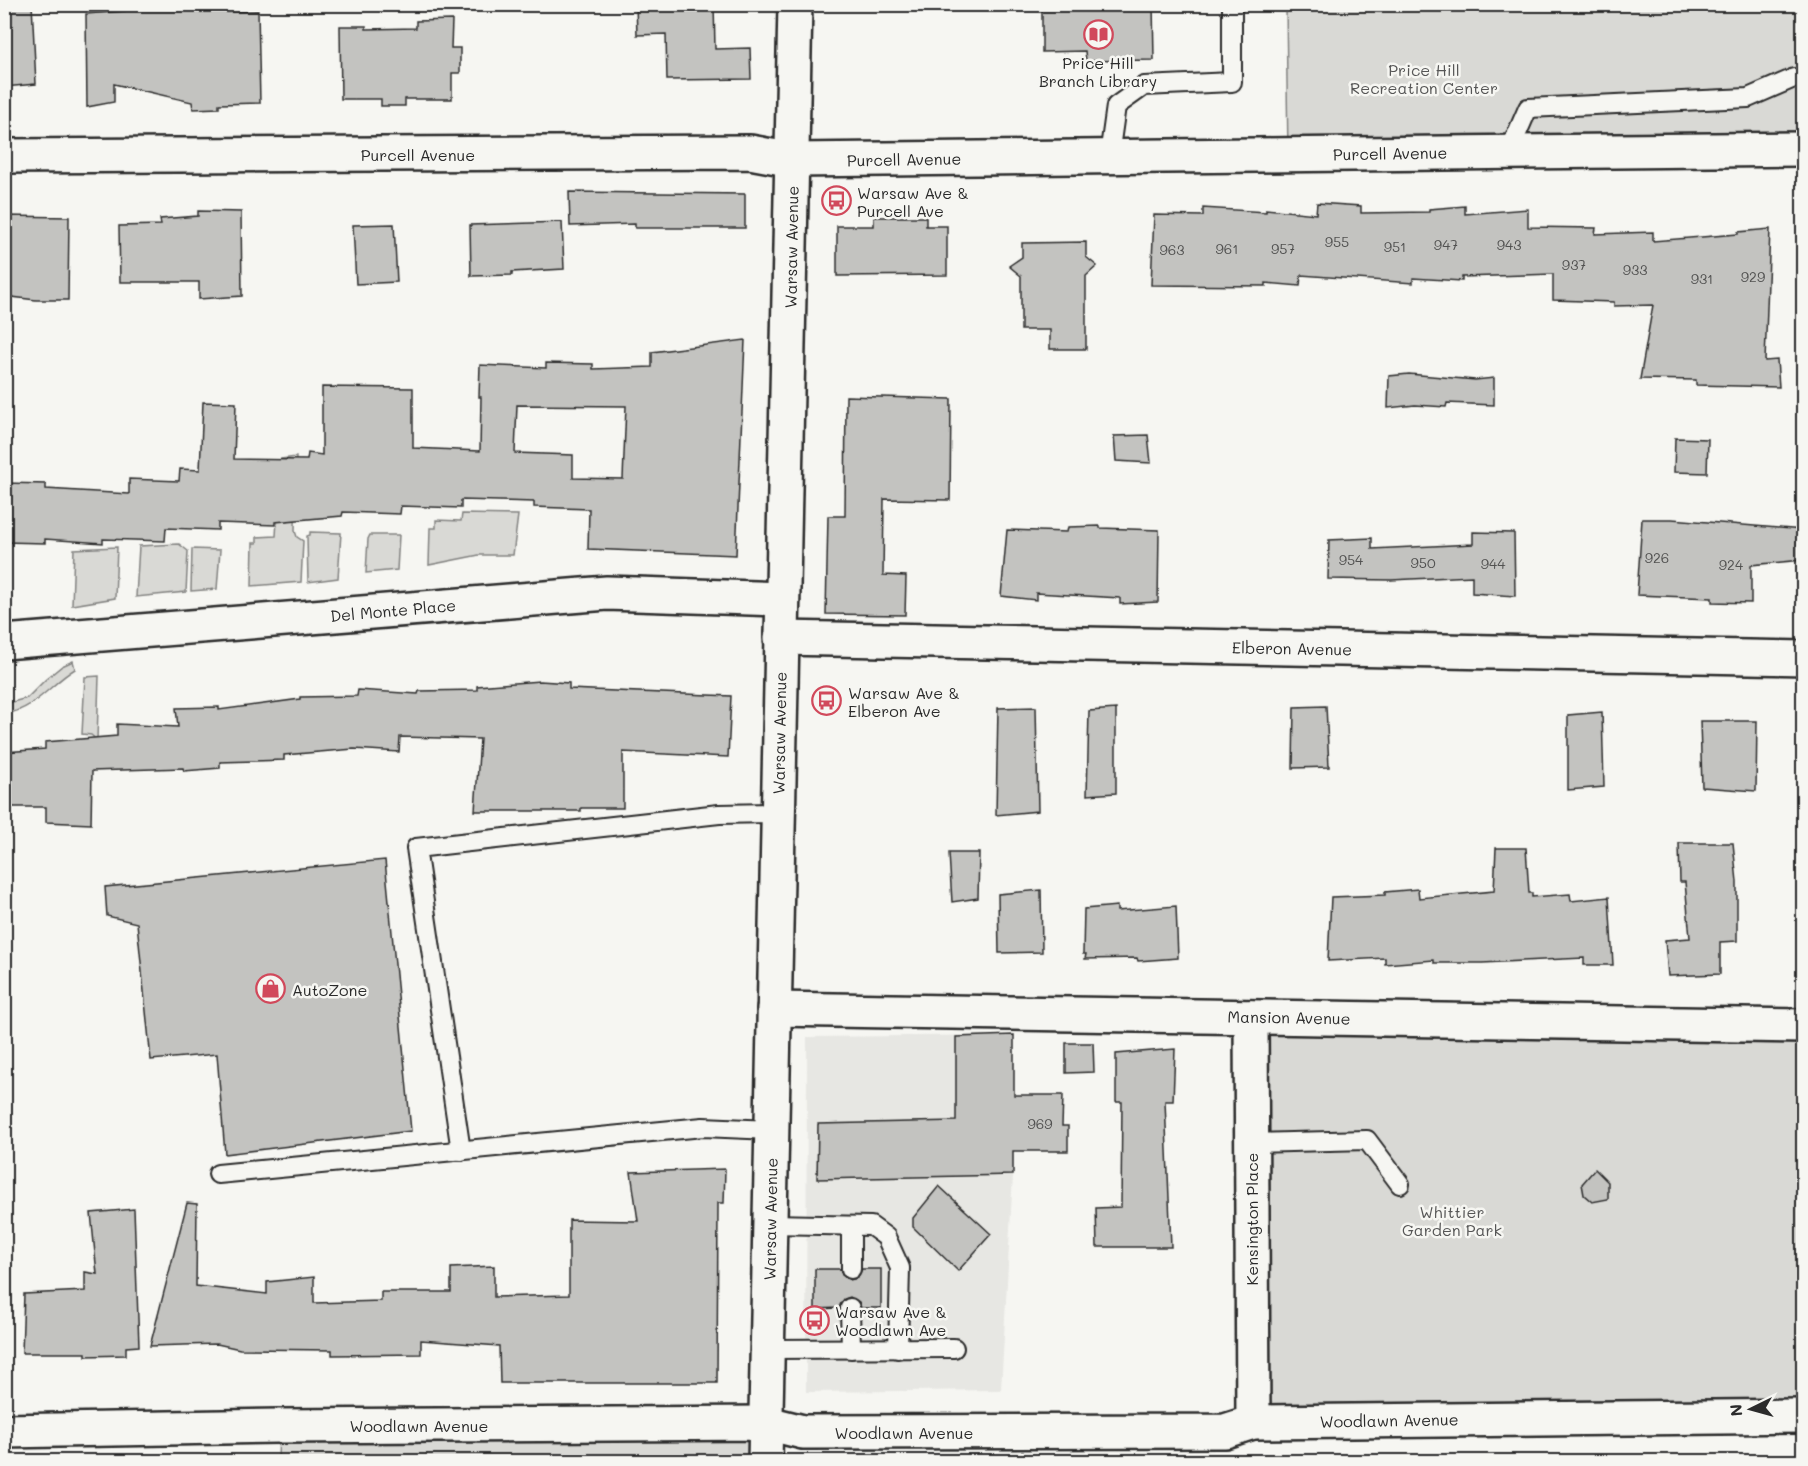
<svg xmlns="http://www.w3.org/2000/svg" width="1808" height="1466" viewBox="0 0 1808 1466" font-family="Mali,sans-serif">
<rect width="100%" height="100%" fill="#f6f6f2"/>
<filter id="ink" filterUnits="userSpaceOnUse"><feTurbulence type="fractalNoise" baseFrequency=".0167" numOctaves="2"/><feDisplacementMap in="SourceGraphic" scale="12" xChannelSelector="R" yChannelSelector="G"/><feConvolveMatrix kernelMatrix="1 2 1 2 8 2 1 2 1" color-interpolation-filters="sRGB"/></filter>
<g filter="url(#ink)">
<polygon fill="#e7e7e3" points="1014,1035 1013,1175 1001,1390 806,1392 807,1037"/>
<g fill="#d9d9d5" stroke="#828280" stroke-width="1.5">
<polygon points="1286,5 1803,5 1803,149 1288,155"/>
<polygon points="296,457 295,531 297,537 303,541 301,582 252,586 253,543 257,543 257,537 276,536 281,459"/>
<polygon points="462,514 518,515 513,555 479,555 429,565 430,528 436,528 436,520 461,521"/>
<polygon points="310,532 341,533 338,578 308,582 307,536 310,535"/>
<polygon points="370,535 399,535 397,570 366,573 368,539"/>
<polygon points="179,544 188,551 186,592 136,597 139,546"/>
<polygon points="117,547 115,598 72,605 74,549"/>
<polygon points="192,549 220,550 217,589 191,591"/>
<path d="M73,661L75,669C50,684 36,709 5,714V704L27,698L46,679L62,666Z"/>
<polygon points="99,676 97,740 91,735 82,734 85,677"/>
<polygon points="1251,1017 1803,1026 1803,1416 1253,1422"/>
<polygon points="767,1423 765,1461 278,1462 279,1426"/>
</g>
<g fill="#c3c3c0" stroke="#2b2b2b" stroke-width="1.5" fill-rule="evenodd">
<polygon points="4,4 32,4 36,84 4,87"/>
<polygon points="125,4 217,4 217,12 258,11 260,103 219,104 219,108 193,109 192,102 114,84 114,102 87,107 86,14 125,11"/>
<polygon points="636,4 714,4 715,49 750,48 751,79 667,80 666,34 637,35"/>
<polygon points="1042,4 1153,4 1154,60 1086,61 1085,51 1042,52"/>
<polygon points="452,20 451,48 460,48 460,73 452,73 452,99 405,99 405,106 381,106 381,99 341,99 340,26 366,26 366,29 416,28 416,21"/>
<polygon points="569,192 745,194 745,228 635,228 635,224 570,226"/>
<polygon points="1317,203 1361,206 1361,213 1429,212 1429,209 1465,206 1465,214 1528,209 1528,227 1596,228 1595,234 1653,232 1653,241 1738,234 1738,232 1770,229 1765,361 1777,360 1779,387 1696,385 1696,380 1640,379 1653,305 1614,306 1614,302 1553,300 1553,274 1462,277 1462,281 1413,278 1413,283 1301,275 1300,286 1266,283 1266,286 1151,285 1154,215 1203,216 1203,208 1266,212 1266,209 1316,214"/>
<polygon points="198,211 241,212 242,296 199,299 199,282 120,282 119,226 161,225 160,219 198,216"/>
<polygon points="4,216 69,217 68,300 36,300 4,296"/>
<polygon points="874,217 926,217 926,226 947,226 947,275 837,276 837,226 874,226"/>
<polygon points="562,222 564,269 512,272 512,275 471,276 470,225"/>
<polygon points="394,224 397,282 356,284 353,225"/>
<polygon points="1086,242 1086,257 1097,266 1086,276 1086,349 1050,349 1050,330 1021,330 1021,276 1009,266 1022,257 1022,243"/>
<path d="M745,340L736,555L588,549L589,509L534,507V502L461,500V508L401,506L400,514L343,512L342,516L275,522V525L218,523V530L166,528L165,541L103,539V543L45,539V543L4,542L5,483L46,484V489L129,494V479L179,481L180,469L200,470L203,402L236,403L234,459L307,460L308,453L322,455V387L413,388V448L480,451L481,397H479L480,365L546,368V363L593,364V369L652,367V352ZM517,405L626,406L623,479L573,478V455L515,453Z"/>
<polygon points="1409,374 1475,380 1494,378 1494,405 1447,403 1446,407 1415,405 1388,408 1389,376"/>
<polygon points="846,396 951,399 950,500 884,499 883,575 906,576 905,615 826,614 828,516 845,516"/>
<polygon points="1148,435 1151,463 1116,461 1114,436"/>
<polygon points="1675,438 1708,439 1707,473 1674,472"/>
<polygon points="1642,519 1672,519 1803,530 1803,560 1751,565 1751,603 1712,602 1712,598 1637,595"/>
<polygon points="1100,526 1100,528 1159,530 1158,602 1120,604 1120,598 1036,593 1036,600 1001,596 1007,530 1067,532 1068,527"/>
<polygon points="1473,532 1514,533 1515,596 1472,593 1472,576 1391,580 1328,579 1329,540 1372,538 1372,549 1473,544"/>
<polygon points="540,681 569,683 569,689 731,696 728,757 623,752 623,808 581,808 581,811 475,811 480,739 400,737 399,752 354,749 284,755 284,760 220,762 220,768 184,771 183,768 92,771 91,824 46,822 46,807 4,807 4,752 45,749 45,742 117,736 117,724 178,727 176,708 219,707 219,710 300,699 300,697 357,696 358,690 418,694 419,691 477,690 477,686"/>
<polygon points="1326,706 1329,767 1293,768 1294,707"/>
<polygon points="1036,707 1038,811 996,815 998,708"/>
<polygon points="1116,709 1116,793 1087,795 1089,711"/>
<polygon points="1602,712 1604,787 1568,790 1568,715"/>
<polygon points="1700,721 1757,721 1756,791 1702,787"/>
<polygon points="1679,843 1733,843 1737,882 1737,941 1720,942 1720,974 1668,976 1665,940 1690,938 1685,882 1680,882"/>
<polygon points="1496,848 1526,848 1529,893 1532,893 1532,897 1570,894 1571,901 1609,897 1613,965 1584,965 1584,958 1482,963 1434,963 1434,960 1385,964 1385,958 1328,961 1331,897 1385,895 1385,892 1418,889 1419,898 1494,891"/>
<polygon points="949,853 979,853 978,898 952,902"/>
<polygon points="385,860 411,1131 225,1154 217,1054 151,1060 137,923 107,916 105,887"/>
<polygon points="1041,890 1042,952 999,953 998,894"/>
<polygon points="1117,906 1117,911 1176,906 1178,958 1138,961 1137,958 1085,959 1086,954 1083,954 1084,909"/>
<polygon points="1014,1035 1014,1095 1063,1095 1062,1126 1068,1126 1068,1151 1013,1151 1013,1175 817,1179 818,1124 956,1121 956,1037"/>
<polygon points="1066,1043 1093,1043 1094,1072 1066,1073"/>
<polygon points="1175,1049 1173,1101 1165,1101 1171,1247 1097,1247 1096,1208 1121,1207 1122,1102 1116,1102 1116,1054"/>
<polygon points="725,1169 724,1203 718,1203 717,1383 500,1383 499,1346 421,1340 421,1354 332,1355 332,1350 240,1349 217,1344 150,1346 187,1203 197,1204 196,1286 267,1294 267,1282 314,1277 314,1303 381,1301 381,1292 451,1292 451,1268 494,1266 494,1297 569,1295 569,1220 638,1221 631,1172"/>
<polygon points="1595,1169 1608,1182 1608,1199 1592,1202 1584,1195 1582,1184"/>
<polygon points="939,1186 991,1234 958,1271 913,1227 913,1218"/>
<polygon points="134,1209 139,1346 126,1347 126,1355 86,1356 86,1353 22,1353 24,1294 85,1291 85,1272 97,1274 91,1213"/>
<polygon points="815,1269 840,1269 842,1275 850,1280 857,1278 862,1269 881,1269 881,1308 861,1308 859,1302 850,1297 844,1299 839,1308 815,1309"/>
</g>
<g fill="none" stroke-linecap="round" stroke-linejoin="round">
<defs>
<g id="lane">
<polyline points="1509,152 1528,108 1748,98 1794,78"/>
<polyline points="1109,156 1116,106 1144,86 1232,82 1232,4"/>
<polyline points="1251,1143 1367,1140 1400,1184"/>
<polyline points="461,1151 416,848 719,814 777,813"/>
<polyline points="218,1174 703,1127 771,1130"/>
<polyline points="770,1224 871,1226 886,1237 900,1268 898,1349"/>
<polyline points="851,1269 851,1226"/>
<polyline points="850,1308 851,1349"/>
<polyline points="768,1349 954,1348"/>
</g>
<g id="street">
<polyline points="4,156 750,152 793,160 1804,149"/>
<polyline points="4,642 607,593 782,599"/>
<polyline points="774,1009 1804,1026"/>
<polyline points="1251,1017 1253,1422"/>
<polyline points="4,1431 279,1426 767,1423 803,1432 1225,1431 1253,1422 1804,1416"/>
</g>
<g id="secondary">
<polyline points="781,638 1804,658"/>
<polyline points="765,1462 795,4"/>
</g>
</defs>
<use href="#lane" stroke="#2b2b2b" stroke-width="22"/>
<use href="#street" stroke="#2b2b2b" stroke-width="38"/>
<use href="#secondary" stroke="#2b2b2b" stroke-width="38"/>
<use href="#lane" stroke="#f6f6f2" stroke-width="18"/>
<use href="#street" stroke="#f6f6f2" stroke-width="33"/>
<use href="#secondary" stroke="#f6f6f2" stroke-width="33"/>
</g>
</g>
<defs>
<symbol id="library-ring" viewBox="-11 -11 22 22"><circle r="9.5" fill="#f6f6f2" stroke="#d1495b" stroke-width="1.5"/><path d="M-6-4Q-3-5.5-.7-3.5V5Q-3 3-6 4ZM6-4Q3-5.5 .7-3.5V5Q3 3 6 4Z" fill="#d1495b"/></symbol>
<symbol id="bus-ring" viewBox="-11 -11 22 22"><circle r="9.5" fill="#f6f6f2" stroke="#d1495b" stroke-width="1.5"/><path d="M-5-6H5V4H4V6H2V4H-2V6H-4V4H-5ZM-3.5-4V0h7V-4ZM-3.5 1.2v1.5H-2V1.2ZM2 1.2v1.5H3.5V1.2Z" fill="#d1495b"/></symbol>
<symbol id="shop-ring" viewBox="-11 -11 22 22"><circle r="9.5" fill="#f6f6f2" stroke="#d1495b" stroke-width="1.5"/><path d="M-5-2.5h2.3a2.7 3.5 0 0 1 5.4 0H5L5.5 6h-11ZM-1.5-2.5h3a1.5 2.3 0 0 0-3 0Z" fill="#d1495b"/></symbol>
</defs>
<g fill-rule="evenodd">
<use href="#library-ring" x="1082" y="18" width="33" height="33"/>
<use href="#bus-ring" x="820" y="184" width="33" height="33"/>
<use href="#bus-ring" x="810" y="684" width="33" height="33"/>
<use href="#shop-ring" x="254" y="972" width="33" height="33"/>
<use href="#bus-ring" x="798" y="1304" width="33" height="33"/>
</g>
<g text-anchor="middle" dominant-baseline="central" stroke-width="5" stroke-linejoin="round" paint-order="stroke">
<g font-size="14" fill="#515150">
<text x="1337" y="241">955</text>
<text x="1446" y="244">947</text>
<text x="1509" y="244">943</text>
<text x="1395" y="246">951</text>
<text x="1227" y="248">961</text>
<text x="1283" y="248">957</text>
<text x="1172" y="249">963</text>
<text x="1574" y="264">937</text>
<text x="1635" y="269">933</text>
<text x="1753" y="276">929</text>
<text x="1702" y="278">931</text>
<text x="1657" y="557">926</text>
<text x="1351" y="559">954</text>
<text x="1423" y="562">950</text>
<text x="1493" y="563">944</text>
<text x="1731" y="564">924</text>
<text x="1040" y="1123">969</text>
</g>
<g font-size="16" fill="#2b2b2b" stroke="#f6f6f2" text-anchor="start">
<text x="1098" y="62" text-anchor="middle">Price Hill<tspan x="1098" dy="18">Branch Library</tspan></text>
<text x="857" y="192">Warsaw Ave &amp;<tspan x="857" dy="18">Purcell Ave</tspan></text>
<text x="848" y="692">Warsaw Ave &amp;<tspan x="848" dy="18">Elberon Ave</tspan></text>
<text x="292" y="989">AutoZone</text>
<text x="835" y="1311">Warsaw Ave &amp;<tspan x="835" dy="18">Woodlawn Ave</tspan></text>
</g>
<g font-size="16" fill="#565656" stroke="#f6f6f2">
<text x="1424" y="69">Price Hill<tspan x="1424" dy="18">Recreation Center</tspan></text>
<text x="1452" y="1211">Whittier<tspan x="1452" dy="18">Garden Park</tspan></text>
</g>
<g font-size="16" fill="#2b2b2b" stroke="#f6f6f2">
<text transform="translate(1390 153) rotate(-1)">Purcell Avenue</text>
<text x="418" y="154">Purcell Avenue</text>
<text transform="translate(904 159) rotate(-1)">Purcell Avenue</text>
<text transform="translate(791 247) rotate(-89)">Warsaw Avenue</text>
<text transform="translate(393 610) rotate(-5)">Del Monte Place</text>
<text transform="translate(1292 648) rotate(1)">Elberon Avenue</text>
<text transform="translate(779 733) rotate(-89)">Warsaw Avenue</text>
<text transform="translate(1289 1017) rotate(1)">Mansion Avenue</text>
<text transform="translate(770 1219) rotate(-89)">Warsaw Avenue</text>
<text transform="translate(1251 1219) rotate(-90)">Kensington Place</text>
<text transform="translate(1389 1420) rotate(-1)">Woodlawn Avenue</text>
<text x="419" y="1425">Woodlawn Avenue</text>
<text x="904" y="1432">Woodlawn Avenue</text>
</g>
</g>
<rect width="1808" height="1466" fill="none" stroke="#f6f6f2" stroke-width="24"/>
<rect x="12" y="12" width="1784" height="1442" fill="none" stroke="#2b2b2b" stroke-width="2" filter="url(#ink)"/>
<g transform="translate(1751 1409) rotate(265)" stroke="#f6f6f2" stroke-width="4.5" paint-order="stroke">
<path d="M0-4.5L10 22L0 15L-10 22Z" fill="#2b2b2b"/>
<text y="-9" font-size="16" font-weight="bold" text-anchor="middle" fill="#2b2b2b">N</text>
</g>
</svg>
